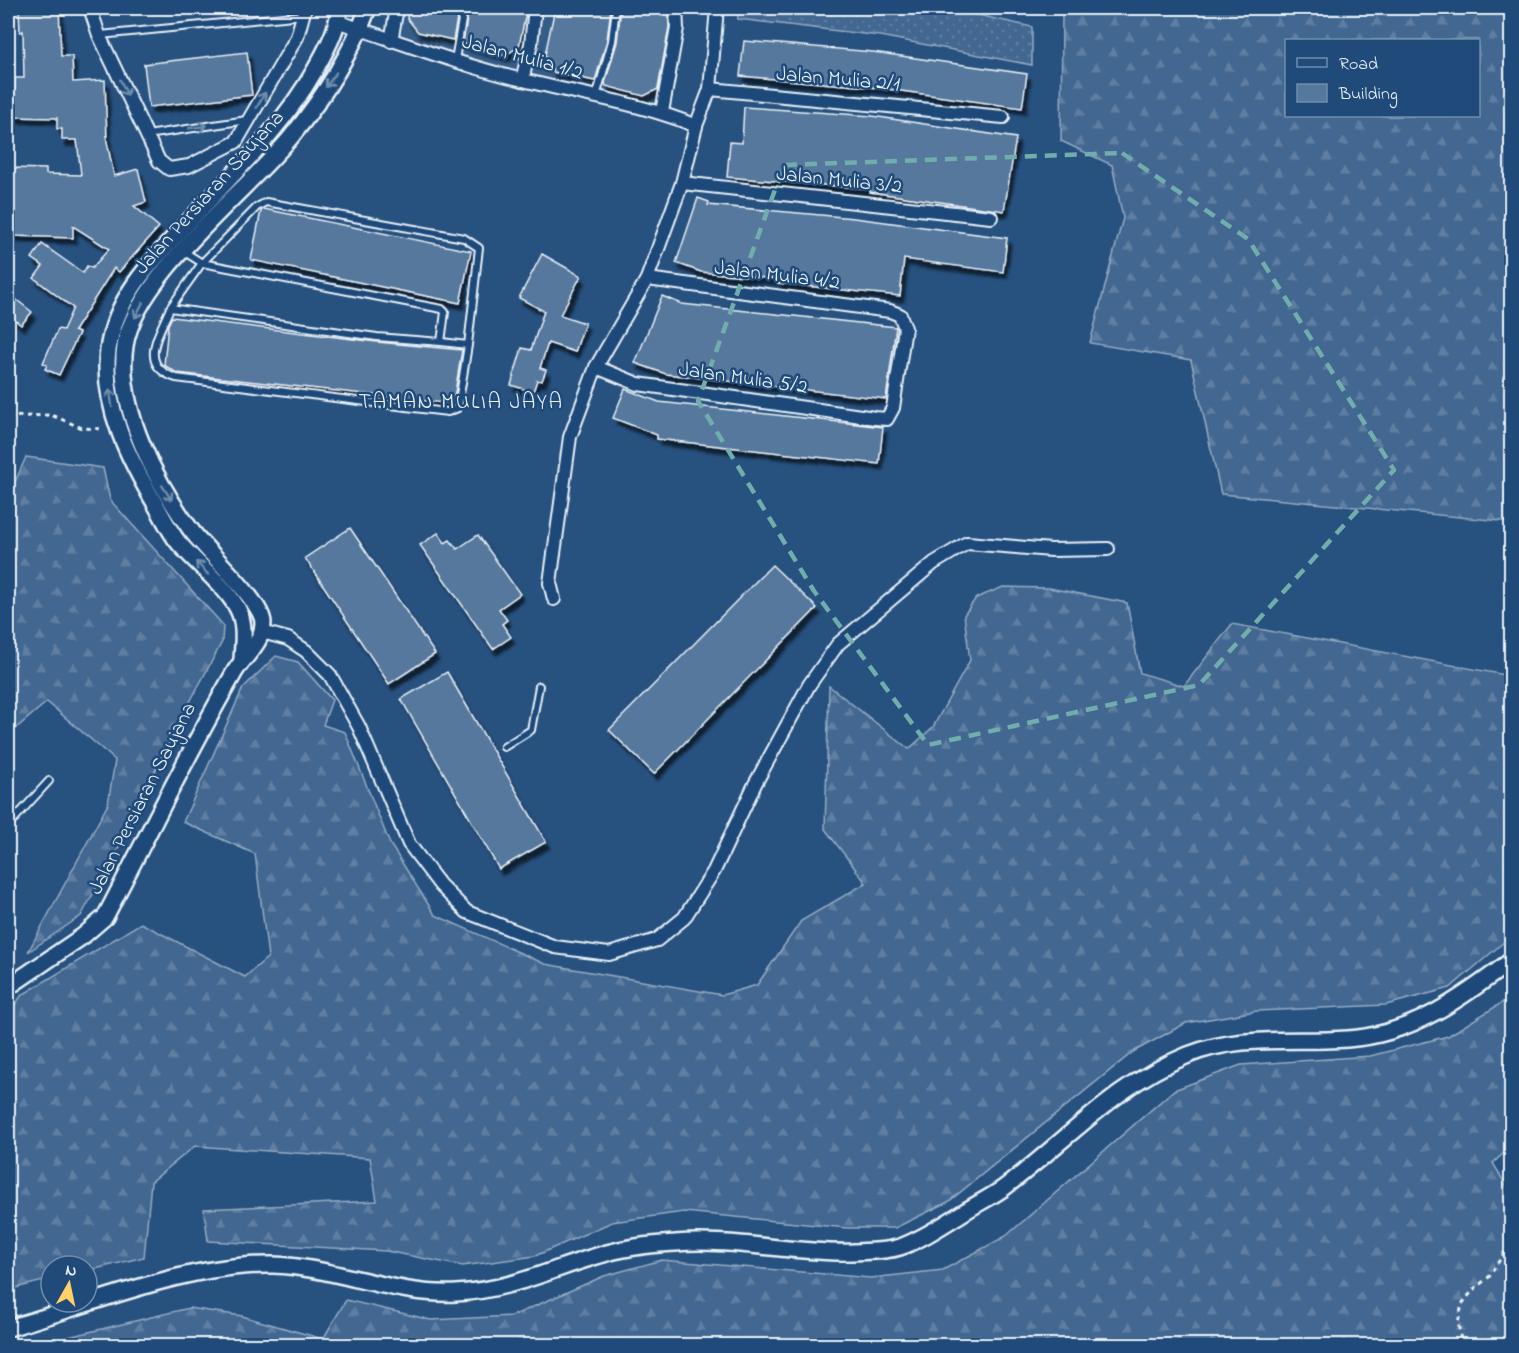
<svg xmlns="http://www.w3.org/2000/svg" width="1519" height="1353" viewBox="0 0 1519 1353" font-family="'Indie Flower',sans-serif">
<defs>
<pattern id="grass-dots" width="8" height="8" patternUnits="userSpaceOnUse" patternTransform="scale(1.5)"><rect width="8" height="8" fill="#436891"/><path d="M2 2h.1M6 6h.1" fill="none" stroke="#5e7ea1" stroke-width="1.8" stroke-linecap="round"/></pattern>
<pattern id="forest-firs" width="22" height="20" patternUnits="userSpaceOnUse" patternTransform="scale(1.5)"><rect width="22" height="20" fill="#436891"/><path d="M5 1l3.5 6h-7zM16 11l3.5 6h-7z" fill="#5e7ea1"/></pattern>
<filter id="shadow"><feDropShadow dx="3.5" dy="6" stdDeviation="1.5" flood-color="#0009"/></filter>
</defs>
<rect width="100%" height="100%" fill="#27517f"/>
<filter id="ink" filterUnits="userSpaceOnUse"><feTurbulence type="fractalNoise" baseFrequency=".0167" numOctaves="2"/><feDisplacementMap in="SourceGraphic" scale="12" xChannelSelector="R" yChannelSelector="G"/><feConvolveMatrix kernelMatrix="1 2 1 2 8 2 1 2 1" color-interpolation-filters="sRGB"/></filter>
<g filter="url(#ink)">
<polygon fill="#355d88" points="401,8 673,8 658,106 528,76 397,36"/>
<polygon fill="url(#grass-dots)" stroke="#96acc4" stroke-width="1.5" points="737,8 947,8 1032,27 1032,65 880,36 738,19"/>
<g fill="url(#forest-firs)" stroke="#96acc4" stroke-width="1.5" fill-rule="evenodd">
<path d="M1062,8H1511V522L1221,494L1191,360L1090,343L1123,218L1112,165L1061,141ZM1286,40H1478V116H1286Z"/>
<polygon points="26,457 103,468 110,500 223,625 222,642 175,730 119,847 81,916 28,952 108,804 115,760 47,702 8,735 10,585 8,584 8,498"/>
<polygon points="1003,587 1049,588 1127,603 1140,673 1184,686 1232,624 1511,676 1511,936 1450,988 1386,1005 1256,1011 1186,1023 1133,1052 948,1202 895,1228 847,1228 684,1212 612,1222 535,1256 462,1266 386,1251 208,1241 204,1209 377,1201 370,1158 195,1146 151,1182 144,1257 87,1271 87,1266 51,1266 51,1279 8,1290 8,1014 22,995 141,923 245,977 268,957 255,854 183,822 243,688 276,656 298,662 332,700 323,725 345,732 390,844 435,915 545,964 722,995 757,985 801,921 866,883 825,829 829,686 909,749 933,727 970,660 964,615 976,598"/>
<polygon points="1511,997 1511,1147 1493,1163 1511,1194 1511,1345 35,1345 189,1308 242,1316 323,1339 346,1300 431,1320 512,1316 604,1276 662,1260 871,1278 943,1270 1006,1236 1174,1090 1241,1065 1370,1056 1448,1036"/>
</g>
<g fill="#57789d" stroke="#e8f1f8" stroke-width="1.5" filter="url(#shadow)">
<polygon points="19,8 59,8 61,56 72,56 73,82 105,80 107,142 114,176 138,169 146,202 134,206 159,227 119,272 114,268 74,331 79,333 59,375 45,369 47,365 43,363 58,329 63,330 73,308 34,278 43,266 32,258 42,244 83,273 87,266 92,268 109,249 73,226 73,238 13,236 13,216 9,216 11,168 46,169 46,174 81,175 77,140 62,140 62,129 57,129 57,118 14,117 15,78 24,78 23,31 20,32"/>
<polygon points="409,8 459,8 453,40 418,32 407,18"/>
<polygon points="469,8 527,8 519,46 505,56 467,45 463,42"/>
<polygon points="555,8 611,8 607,40 595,81 553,72 545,55"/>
<polygon points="621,8 668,8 669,27 658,89 644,96 606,86 605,83 617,42"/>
<polygon points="744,41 873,52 1027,74 1022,108 880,88 740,76"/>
<polygon points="247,52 252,95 149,107 144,64"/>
<polygon points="744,107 872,116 1016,138 1004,211 870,192 870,189 727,177 730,142 742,143"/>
<polygon points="698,198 709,202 708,205 854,218 1007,238 1003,272 904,259 900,296 777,283 778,279 701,272 676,263"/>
<polygon points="264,209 471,251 460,303 251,260 261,211"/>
<polygon points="542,254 581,276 560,315 585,323 575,352 548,343 540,368 546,370 542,381 537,380 533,392 511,385 522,348 531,350 544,311 519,298"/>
<polygon points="8,293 32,312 21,325 8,314"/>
<polygon points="662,296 682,304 896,327 886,399 666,374 635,363"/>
<polygon points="172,317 377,342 462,350 453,404 177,373 164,365 168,325"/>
<polygon points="625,389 659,402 883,427 879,464 657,439 657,435 613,418"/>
<polygon points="350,528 435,654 389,684 305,558"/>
<polygon points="438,533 445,543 450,540 457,549 478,535 520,594 499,609 507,620 502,624 511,637 493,649 420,545"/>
<polygon points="772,565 817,608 654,774 609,730"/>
<polygon points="447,672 546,842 499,869 401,699"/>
</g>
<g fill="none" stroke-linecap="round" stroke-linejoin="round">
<defs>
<g id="service">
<polyline points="100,35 304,15"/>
<polyline points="455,60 464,8"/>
<polyline points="596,97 612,41 616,8"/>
<polyline points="147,135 247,120"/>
<polyline points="183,251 202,263 442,309 445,312 441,342 377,337 170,308 202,263 257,207 266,202 464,238 479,248 468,345 441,342"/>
<path d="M170,308C159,335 137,365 176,378L422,409L448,412L458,408L468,345"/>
<polyline points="504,747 531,730 539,686"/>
<polyline points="8,826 49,781"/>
<polyline points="8,968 14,981"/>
</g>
<g id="minor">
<polyline points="90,8 99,35 159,161 169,169 189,166 236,142 297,37 305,8"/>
<path d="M339,22C400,42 460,65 523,80C581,95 641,103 696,126"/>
<polyline points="391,41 397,8"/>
<polyline points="522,80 531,44 535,8"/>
<polyline points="710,89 717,8"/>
<polyline points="662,112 677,28 676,8"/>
<polyline points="682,183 991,217"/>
<polyline points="596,367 638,384 875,418 887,419 893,408 905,328 900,315 890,311 647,279"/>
<polyline points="554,599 550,583 570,437 596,367 647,279 682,183 696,126 710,89 1003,117"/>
<polyline points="262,632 288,639 306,651 330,675 359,727 409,844 440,885 467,912 555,947 609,954 657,940 684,918 714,871 755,784 809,685 838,644 934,563 967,543 1051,550 1108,549"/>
</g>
<g id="tertiary">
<path d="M242,659C243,644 245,628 240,614C231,590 195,563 178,542C170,532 164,519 157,507C130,461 101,406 108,350C116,293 157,256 194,216C237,170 284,125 315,70C326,50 338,30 339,8"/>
<path d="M8,987L83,936L105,917C148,835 188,753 234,673C243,657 263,643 263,623C263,602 205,550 191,530C156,483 116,406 125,346C135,277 246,192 291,137C322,99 351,54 368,8"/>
<path d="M8,1328C91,1305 187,1263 273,1265C335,1267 394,1296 456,1293C517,1290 562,1263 619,1250C637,1246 657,1244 675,1243C734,1238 794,1254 852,1252C868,1251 885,1252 900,1247C923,1239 944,1224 964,1212C978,1203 993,1196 1005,1187C1066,1141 1116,1084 1188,1055C1240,1034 1293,1043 1347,1039C1412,1035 1462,998 1512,960"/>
</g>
</defs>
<use href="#service" stroke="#e8f1f8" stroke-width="10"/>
<use href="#minor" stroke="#e8f1f8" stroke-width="16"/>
<use href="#tertiary" stroke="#e8f1f8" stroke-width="20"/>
<g stroke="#e8f1f8" stroke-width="3" stroke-dasharray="4.5 4.5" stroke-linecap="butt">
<polyline points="8,417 51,415 82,428 104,429"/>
<polyline points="1466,1346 1461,1341 1458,1323 1462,1304 1474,1289 1489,1277 1512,1240"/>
</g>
<use href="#service" stroke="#1f4a7a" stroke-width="6"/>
<use href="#minor" stroke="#1f4a7a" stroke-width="12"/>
<use href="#tertiary" stroke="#1f4a7a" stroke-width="15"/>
</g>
<defs><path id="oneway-shaft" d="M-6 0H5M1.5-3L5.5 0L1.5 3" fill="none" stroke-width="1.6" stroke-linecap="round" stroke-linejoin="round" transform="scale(1.5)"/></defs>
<g stroke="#6f8dac">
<use href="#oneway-shaft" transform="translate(331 80) rotate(125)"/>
<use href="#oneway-shaft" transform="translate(124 88) rotate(65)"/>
<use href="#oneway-shaft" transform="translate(261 100) rotate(-60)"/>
<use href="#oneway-shaft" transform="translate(198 127) rotate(-8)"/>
<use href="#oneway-shaft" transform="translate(139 310) rotate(117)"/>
<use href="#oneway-shaft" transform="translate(111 398) rotate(-97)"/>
<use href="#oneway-shaft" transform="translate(167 493) rotate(57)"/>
<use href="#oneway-shaft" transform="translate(202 568) rotate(-133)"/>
</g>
</g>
<path fill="none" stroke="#71adac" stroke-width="4.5" stroke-dasharray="12 8" stroke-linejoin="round" d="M1122,153L1248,239L1394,470L1199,685L928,745L814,591L698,401L784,165Z"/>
<g text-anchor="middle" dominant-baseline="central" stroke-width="5" stroke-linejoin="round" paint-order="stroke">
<g font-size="21" fill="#e8f1f8" stroke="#1f4a7a">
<text transform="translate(522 58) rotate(15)">Jalan Mulia 1/2</text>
<text transform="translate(838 80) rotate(5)">Jalan Mulia 2/1</text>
<text transform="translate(839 181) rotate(6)">Jalan Mulia 3/2</text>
<text transform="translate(210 193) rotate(-48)">Jalan Persiaran Saujana</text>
<text transform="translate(777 276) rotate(7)">Jalan Mulia 4/2</text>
<text transform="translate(743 379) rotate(8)">Jalan Mulia 5/2</text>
<text transform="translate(143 799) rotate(-63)">Jalan Persiaran Saujana</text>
</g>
<g font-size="22" letter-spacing="1.5" fill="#e8f1f8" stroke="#1f4a7a">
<text x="461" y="403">TAMAN MULIA JAYA</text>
</g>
</g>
<rect width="1519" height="1353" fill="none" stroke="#1f4a7a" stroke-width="30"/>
<rect x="15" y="15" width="1489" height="1323" fill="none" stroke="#e8f1f8" stroke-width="2" filter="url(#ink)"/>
<rect x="1285" y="39" width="195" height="78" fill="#1f4a7a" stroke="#6f8dac" stroke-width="1.5"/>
<rect x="1297" y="58" width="30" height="9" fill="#1f4a7a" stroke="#6f8dac" stroke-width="1.5"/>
<text x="1339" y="69" font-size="18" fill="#e8f1f8">Road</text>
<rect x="1297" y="84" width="30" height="18" fill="#57789d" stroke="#6f8dac" stroke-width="1.5"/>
<text x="1339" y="99" font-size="18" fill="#e8f1f8">Building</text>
<g transform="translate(69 1284) rotate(9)"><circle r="28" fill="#1f4a7a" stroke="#6f8dac" stroke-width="1.5"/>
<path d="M0-4.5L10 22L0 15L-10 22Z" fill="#ffd166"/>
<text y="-9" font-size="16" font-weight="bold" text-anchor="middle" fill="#e8f1f8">N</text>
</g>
</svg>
